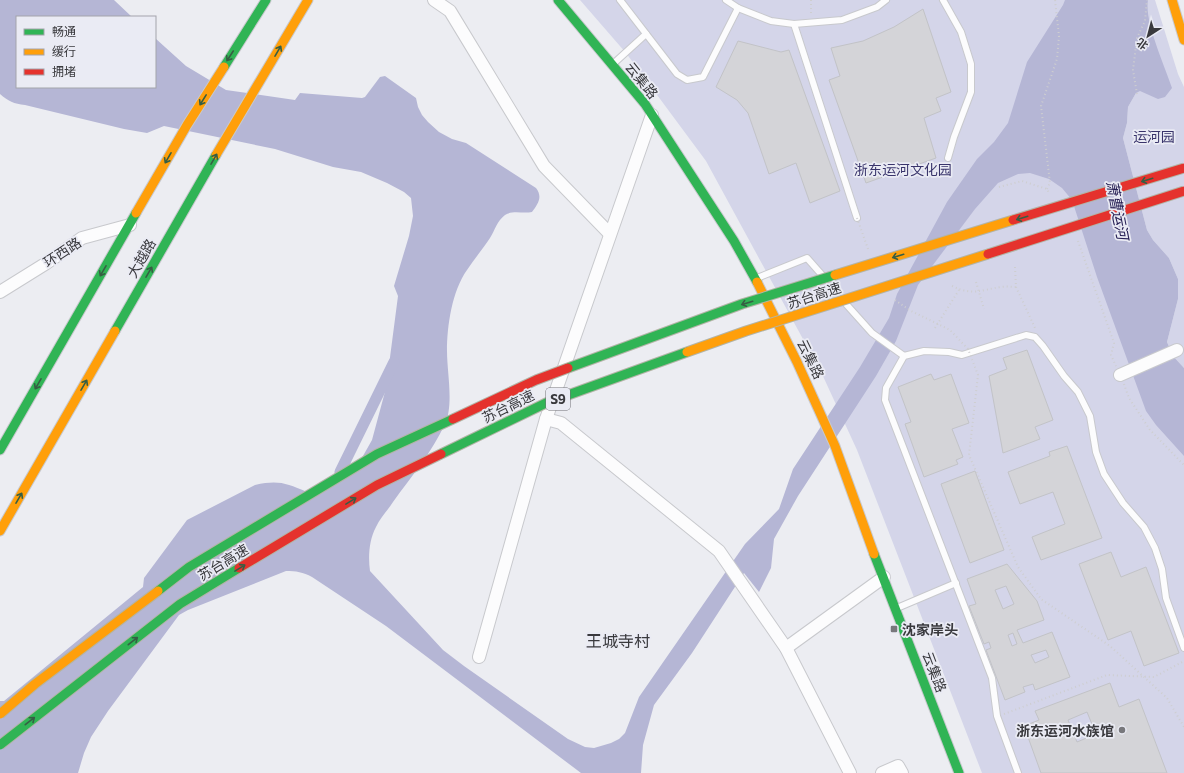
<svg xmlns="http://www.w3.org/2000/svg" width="1184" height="773" viewBox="0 0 1184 773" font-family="Commissioner,'Noto Sans SC',sans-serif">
<rect width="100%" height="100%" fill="#ecedf2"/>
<g fill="#d4d5e9">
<polygon points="580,0 1082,0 1184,430 1184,773 982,773 857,450 822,374 706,161 626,53"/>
<polygon points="1145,0 1155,0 1178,74 1184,87 1184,368 1173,356 1167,342 1178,299 1178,279 1169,258 1153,240 1147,230 1123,138 1127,123 1128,107 1136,93"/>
</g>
<path fill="#b5b6d5" d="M0,0H114L132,17H17V87H155V38L186,66L226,90L295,100L300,93L362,98L365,97L380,77L385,76L416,98L418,107L422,115L428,122L439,132L452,139L466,143L536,188C543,197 538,204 532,212C523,214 513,210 505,215C497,221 495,230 490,238C483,249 474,259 467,270C452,291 447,326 447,351C447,373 454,404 445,424C432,452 411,477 393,502C388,510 380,518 376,527C369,540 368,557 370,571L443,650L464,666L568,739L585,747L594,748L611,743L619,739L625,733L639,697L745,544L779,509L793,469L860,367L889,318L897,294L947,202L977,159L994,142L1008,123L1027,62L1063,5L1065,0H1148C1144,21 1165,66 1172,88L1165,97L1158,99L1140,91L1136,93L1128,107L1127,123L1123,138L1147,230L1153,240L1169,258L1178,279V299L1167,342L1173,356L1184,368V456L1156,425L1146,411L1097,277L1072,200L1062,188L1049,179L1030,173L1018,174L998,183L975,209L918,285L896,341L876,376L798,496L774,539L771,568L759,592L744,573L692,653L654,705L643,745L641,773H581L386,626L312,577C303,572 296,571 286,571L188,610L179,615L108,711L91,737L84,753L78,773H0V701H4L143,587L144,578L187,520L255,485C278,480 286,483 307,492L359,463L372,440L386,388L398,296L394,286L409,236L413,216L411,198L404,192L387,183L361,172L333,167L275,149L164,126L147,133L124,129L25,105C14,104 8,101 0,94Z"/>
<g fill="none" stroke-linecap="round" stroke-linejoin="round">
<polyline stroke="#b5b6d5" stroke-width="11" points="340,472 394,362"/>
</g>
<g fill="#d4d4d8" stroke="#c2c3c7" fill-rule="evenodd">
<polygon points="923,9 951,92 936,98 941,111 924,118 936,158 866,183 829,80 840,76 831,48 863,41 894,27"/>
<polygon points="738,41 781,52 789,50 840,191 810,203 796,163 769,174 748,113 737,100 716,87"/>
<polygon points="1027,350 1053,420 1035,427 1040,439 1003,453 989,376 1007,369 1003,358"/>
<polygon points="931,374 934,380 951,374 969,423 952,429 963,457 956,460 958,464 924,477 905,424 911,422 898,387"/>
<polygon points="1067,446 1102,538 1041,560 1032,537 1065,524 1053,492 1020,504 1008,472 1050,456 1049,452"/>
<polygon points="975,471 1004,550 970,563 941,484"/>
<polygon points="1111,552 1121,577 1146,567 1179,653 1144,666 1131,631 1108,640 1079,564"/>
<path d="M1007,564L1037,601L1044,620L1017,630L1023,643L1052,632L1070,677L1035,690L1033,684L1023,687L1025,692L1005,700L986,650L991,648L989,642L984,644L969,606L976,604L967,579ZM1006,586L1014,604L1003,609L995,590ZM1013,633L1017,644L1012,646L1008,635ZM1046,650L1049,657L1035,663L1031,655Z"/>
<path d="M1110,683L1119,707L1139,699L1167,773H1041L1024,726L1039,720L1035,711ZM1087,712L1096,734L1077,742L1068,720Z"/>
</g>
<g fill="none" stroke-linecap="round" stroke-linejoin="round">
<defs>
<g id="lane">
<polyline points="620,0 677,74 687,80 703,77 738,8"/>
<polyline points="726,0 738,8 771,21 794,24 842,20 877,7 886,0"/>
<polyline points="943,0 961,32 971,64 971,92 954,137 948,158"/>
<polyline points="794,24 857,218"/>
<polyline points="613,64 646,34"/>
<polyline points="757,278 807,258 822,275"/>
<polyline points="846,304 872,333 904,356"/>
<polyline points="897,608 956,583"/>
<polyline points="1018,773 997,716 992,678 885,400 886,388 904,356 924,351 949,352 962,355 1026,335 1035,337 1043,346 1064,376 1078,392 1090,416 1096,452 1104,474 1123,503 1144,527 1155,548 1162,569 1166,598 1184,648"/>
</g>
<g id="street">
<polyline points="434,0 450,11 544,166 610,234"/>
<polyline points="0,292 45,264 82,238 130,225"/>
<polyline points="1120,375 1177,350"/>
<polyline points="546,419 561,423 719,551 786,648 850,773"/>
<polyline points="786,648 884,577"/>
<polyline points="479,657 546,419 652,115"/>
<polyline points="882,773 898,766 902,773"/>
</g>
<g id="fast">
<polyline points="558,0 645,104 734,241 757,282"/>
<polyline points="224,67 266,0"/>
<polyline points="115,331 216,155"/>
<polyline points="0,450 136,213"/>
<polyline points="874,554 959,773"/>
</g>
<g id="slow">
<polyline points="1172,0 1184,40"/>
<polyline points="216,155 308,0"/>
<polyline points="136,213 187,125 224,67"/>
<polyline points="757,282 797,362 835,446 874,554"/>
<polyline points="0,531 115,331"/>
</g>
</defs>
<use href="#lane" stroke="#c8c9cd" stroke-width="8"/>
<use href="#street" stroke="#c8c9cd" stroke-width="14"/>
<use href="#fast" stroke="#c8c9cd" stroke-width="11"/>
<use href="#slow" stroke="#c8c9cd" stroke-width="11"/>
<g stroke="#ceced0" stroke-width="2" stroke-dasharray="1 3" stroke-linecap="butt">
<polyline points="811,0 811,15"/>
<polyline points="1137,94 1133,70 1137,38 1145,21 1147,0"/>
<polyline points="999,187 1022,181 1047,189 1049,193"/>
<polyline points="1047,189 1050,183 1041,106 1057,59 1059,36 1055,0"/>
<polyline points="1078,241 1114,343 1111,355 1116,366"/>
<polyline points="1015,267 1016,287 1035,328"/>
<polyline points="976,282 984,309"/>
<path d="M952,286C973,296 980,290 1001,287C1006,286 1011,287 1016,287"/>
<polyline points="935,328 959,290"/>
<polyline points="1124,384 1129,398 1150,430 1184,465"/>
<polyline points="1004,714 1107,675 1154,677 1184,661"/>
</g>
<use href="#lane" stroke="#fcfcfd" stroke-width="6"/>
<use href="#street" stroke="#fcfcfd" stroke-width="12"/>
<use href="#fast" stroke="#30b455" stroke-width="9"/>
<use href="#slow" stroke="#ff9f0a" stroke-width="9"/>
<defs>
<g id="fast-bridge">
<polyline points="568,368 742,304 835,275"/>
<polyline points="441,454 546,403 687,352"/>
<polyline points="158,591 189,567 377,454 453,419"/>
<polyline points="0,745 180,604 239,568"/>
</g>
<g id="slow-bridge">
<polyline points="835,275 1013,220"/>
<polyline points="687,352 746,331 988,254"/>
<polyline points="0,714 35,684 158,591"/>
</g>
<g id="jam-bridge">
<polyline points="1013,220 1184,168"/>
<polyline points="988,254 1184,191"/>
<polyline points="453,419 536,380 568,368"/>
<polyline points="239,568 377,485 441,454"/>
</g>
</defs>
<use href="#fast-bridge" stroke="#b3b4a6" stroke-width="11" stroke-linecap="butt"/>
<use href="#slow-bridge" stroke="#b3b4a6" stroke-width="11" stroke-linecap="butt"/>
<use href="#jam-bridge" stroke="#b3b4a6" stroke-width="11" stroke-linecap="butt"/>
<g stroke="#ceced0" stroke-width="2" stroke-dasharray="1 3" stroke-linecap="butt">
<polyline points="857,218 868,249"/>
<polyline points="895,300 911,311 950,330 968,349 978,375 969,455 1018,567 1041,599 1110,646 1167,698 1184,727"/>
</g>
<use href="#fast-bridge" stroke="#30b455" stroke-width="9"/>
<use href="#slow-bridge" stroke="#ff9f0a" stroke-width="9"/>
<use href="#jam-bridge" stroke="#e5322d" stroke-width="9"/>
</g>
<defs><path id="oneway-shaft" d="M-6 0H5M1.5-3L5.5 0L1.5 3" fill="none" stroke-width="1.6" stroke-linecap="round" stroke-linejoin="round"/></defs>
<g stroke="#365e44">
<use href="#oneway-shaft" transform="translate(278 51) rotate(-60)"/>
<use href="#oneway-shaft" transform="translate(230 56) rotate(123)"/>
<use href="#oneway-shaft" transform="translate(203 100) rotate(122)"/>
<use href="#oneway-shaft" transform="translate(168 158) rotate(120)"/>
<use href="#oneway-shaft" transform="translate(214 159) rotate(-60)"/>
<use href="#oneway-shaft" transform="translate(1147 180) rotate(163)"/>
<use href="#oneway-shaft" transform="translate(1022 218) rotate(163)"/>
<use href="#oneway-shaft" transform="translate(898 256) rotate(163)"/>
<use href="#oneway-shaft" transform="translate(103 271) rotate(120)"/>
<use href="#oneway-shaft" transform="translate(149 272) rotate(-60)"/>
<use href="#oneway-shaft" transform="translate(747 303) rotate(163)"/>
<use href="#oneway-shaft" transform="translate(38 384) rotate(120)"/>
<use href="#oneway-shaft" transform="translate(84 385) rotate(-60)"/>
<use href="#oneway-shaft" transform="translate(19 498) rotate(-60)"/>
<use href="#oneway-shaft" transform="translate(351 501) rotate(-31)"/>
<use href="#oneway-shaft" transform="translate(240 568) rotate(-31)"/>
<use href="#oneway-shaft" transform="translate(133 641) rotate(-38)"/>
<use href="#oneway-shaft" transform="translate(30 721) rotate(-38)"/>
</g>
<g fill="#78787c" stroke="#eaebf4" stroke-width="1.5">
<rect x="890" y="625" width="8" height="8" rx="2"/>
<circle cx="1122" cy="730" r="4"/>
</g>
<g text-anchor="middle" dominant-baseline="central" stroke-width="3.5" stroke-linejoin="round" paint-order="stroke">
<rect fill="#eaebf4" stroke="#6e6e74" stroke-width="1" x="546" y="388" width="24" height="22" rx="3"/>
<g font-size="13" font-weight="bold" fill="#39393d">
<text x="558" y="399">S9</text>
</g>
<g font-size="14" fill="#39393d" stroke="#eaebf4">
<text transform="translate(642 80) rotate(51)">云集路</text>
<text transform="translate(62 252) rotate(-33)">环西路</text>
<text transform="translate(141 258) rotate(-60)">大越路</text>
<text transform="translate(814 295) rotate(-18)">苏台高速</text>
<text transform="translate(811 359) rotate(64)">云集路</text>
<text transform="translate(508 406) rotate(-26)">苏台高速</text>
<text transform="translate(223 562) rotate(-31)">苏台高速</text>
<text transform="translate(935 672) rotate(69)">云集路</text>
</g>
<g font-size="14" fill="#39346b" stroke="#eaebf4">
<text x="1154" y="136">运河园</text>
<text x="903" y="169">浙东运河文化园</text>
</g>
<g font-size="14" font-weight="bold" fill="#39393d" stroke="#eaebf4" text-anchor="start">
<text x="902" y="629">沈家岸头</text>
<text x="1114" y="730" text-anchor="end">浙东运河水族馆</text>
</g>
<g font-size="15" font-style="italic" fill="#272055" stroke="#eaebf4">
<text transform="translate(1118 210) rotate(79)">萧曹运河</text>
</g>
<g font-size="16" fill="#39393d" stroke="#eaebf4">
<text x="618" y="640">王城寺村</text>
</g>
</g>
<rect x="16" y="16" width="140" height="72" fill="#eaebf4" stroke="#a3a4ab"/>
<rect x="24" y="29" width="20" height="6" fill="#30b455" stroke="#a3a4ab"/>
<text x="52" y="36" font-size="12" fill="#39393d">畅通</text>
<rect x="24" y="49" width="20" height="6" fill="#ff9f0a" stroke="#a3a4ab"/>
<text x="52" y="56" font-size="12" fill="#39393d">缓行</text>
<rect x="24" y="69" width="20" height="6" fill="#e5322d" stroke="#a3a4ab"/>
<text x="52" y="76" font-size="12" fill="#39393d">拥堵</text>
<g transform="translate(1148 36) rotate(216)" stroke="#eaebf4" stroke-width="3" paint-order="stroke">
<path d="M0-3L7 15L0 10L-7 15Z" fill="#39393d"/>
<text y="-6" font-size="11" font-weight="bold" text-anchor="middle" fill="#39393d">北</text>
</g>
</svg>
